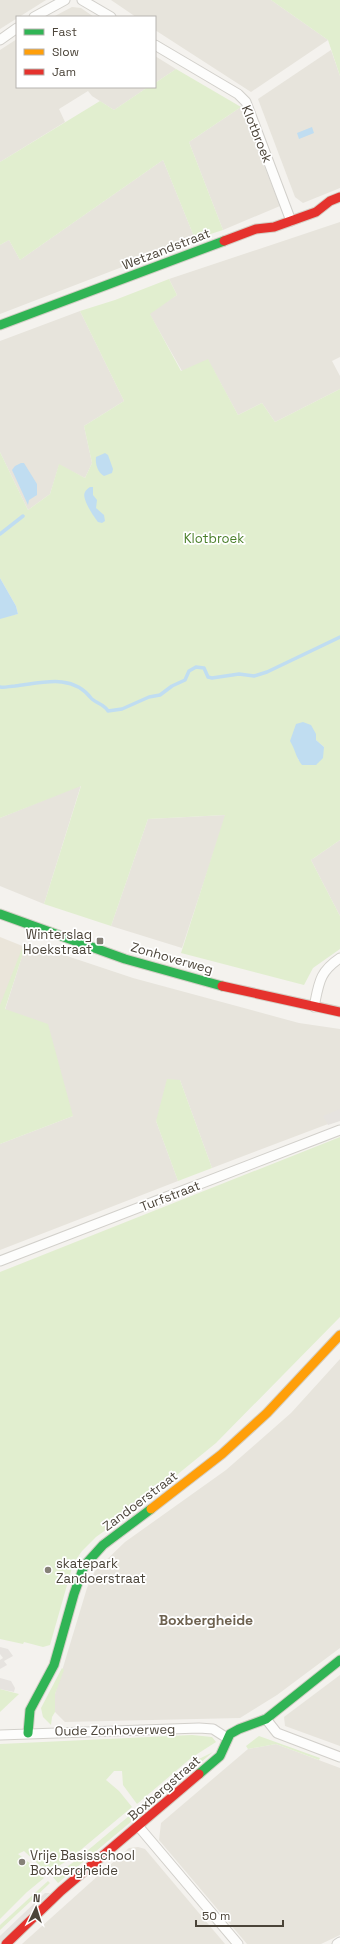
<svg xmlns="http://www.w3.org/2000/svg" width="340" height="1944" viewBox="0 0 340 1944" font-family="'Space Grotesk',sans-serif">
<rect width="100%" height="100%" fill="#f4f2ee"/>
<g fill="#e7e4dc">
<polygon points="0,0 46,0 0,29"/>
<polygon points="111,0 271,0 328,40 251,92 155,30 155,17 136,17"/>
<polygon points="72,7 81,8 94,17 53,17"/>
<polygon points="17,39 17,87 148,87 114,110 92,96 88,91 59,109 65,122 0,162 0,50"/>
<polygon points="331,50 340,76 340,188 303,203 295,197 258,99"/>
<polygon points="155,56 176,69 155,83"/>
<polygon points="241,107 280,206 223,230 189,142"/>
<polygon points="163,160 195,239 0,314 0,245 9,240 20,260"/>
<polygon points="340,222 340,357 332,361 340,376 340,389 275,422 262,403 238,415 208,360 182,371 149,313 177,295 169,279"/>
<polygon points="80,311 124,401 84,426 92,463 85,478 59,465 50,494 28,510 0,452 0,341"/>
<polygon points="81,785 44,904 0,886 0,818"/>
<polygon points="226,815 182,948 111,926 148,819"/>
<polygon points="340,840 340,916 311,860"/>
<polygon points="25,947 40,947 133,978 299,1023 340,1029 340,1113 328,1124 212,1168 180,1080 156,1121 178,1181 0,1250 0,1144 73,1116 5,1010"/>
<polygon points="340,1359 340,1648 277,1695 240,1718 65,1722 55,1712 55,1694 87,1588 95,1571 125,1542 226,1470 291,1413"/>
<polygon points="340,1675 340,1746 285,1726 284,1717"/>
<polygon points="276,1744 340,1768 340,1935 321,1944 247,1944 159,1840 161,1823 248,1749"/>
<polygon points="138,1847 145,1849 225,1944 22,1944 129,1848"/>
</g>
<polygon fill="#eae5da" points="0,937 25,947 0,1022"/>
<g fill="#e1eecf" fill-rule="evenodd">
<polygon points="271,0 340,0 340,76 328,40"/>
<polygon points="176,69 241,107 189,142 223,230 195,239 163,160 20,260 9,240 0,245 0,162 100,101 114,110 148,87 155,87 155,83"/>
<path d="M169,279L177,295L150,314L181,371L208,359L238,415L262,403L275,422L340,389V840L311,860L340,916V949L313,968L304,985L181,953L225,815L148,819L111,926L44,904L81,786L0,818V618L18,614L16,606L0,578V452L28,510L50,494L59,464L85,478L92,463L84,426L124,401L80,311L115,300ZM316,734V740L324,747L298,760L297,751Z"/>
<polygon points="23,946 25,947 5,1009 48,1024 73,1116 0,1144 0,1005"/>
<polygon points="167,1079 180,1080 212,1168 178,1181 156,1121"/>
<polygon points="340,1137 340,1317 216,1443 135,1509 96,1537 82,1551 73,1564 50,1645 43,1647 24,1642 23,1644 0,1639 0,1272"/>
<polygon points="62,1668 64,1670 55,1694 55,1712 52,1717 51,1725 43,1717 41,1708"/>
<polygon points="0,1689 19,1694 0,1712"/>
<polygon points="192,1735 212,1737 216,1742 191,1758 137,1804 123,1785 122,1771 114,1771 106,1780 119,1791 132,1807 71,1858 48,1873 24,1851 18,1854 32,1865 44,1878 27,1892 0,1919 0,1744"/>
<polygon points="259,1736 320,1758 319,1760 276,1744 248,1749 246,1746"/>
<polygon points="213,1752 143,1811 140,1808 193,1762"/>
<polygon points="135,1811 139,1815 58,1883 53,1877 75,1861"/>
<polygon points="48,1881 50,1883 0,1930 0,1925"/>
</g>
<g fill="#e6e3df">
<polygon points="340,1109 340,1121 328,1125 323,1116"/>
<polygon points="0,1647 8,1649 13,1656 4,1661 7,1665 0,1669 0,1660 3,1658 0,1654"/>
<polygon points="0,1678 11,1681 15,1688 14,1692 0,1689"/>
<polygon points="45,1893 50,1893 0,1942 0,1936"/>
</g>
<g fill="#c0ddf1">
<polygon points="312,127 314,133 299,139 297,133"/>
<path d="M105,453L108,455L113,469L112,473L104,476C98,473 95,464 96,457Z"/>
<polygon points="21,463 24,463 37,484 37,495 29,500 28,505 12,470 15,466"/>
<path d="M90,487H93V495L97,500L96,508L104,515L105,521L102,523L98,522C94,517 81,498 85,492C86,490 88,488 90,487Z"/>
<polygon points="0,578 16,606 18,614 0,619"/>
<path d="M303,722L311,725L316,734V740L324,747L323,758L316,765H302C296,758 295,749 290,741L296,724Z"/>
</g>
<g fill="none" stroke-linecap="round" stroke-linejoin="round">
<g stroke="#c0ddf1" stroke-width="3.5">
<polyline points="0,534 23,516"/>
<path d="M0,687C5,688 10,686 15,686C41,683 72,673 91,698C95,703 104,704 108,711L122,709L149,697L160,695L172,686L185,680L189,671L196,667L204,668L208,677L212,678L239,674L254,676L267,672L340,637"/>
</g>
<defs>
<g id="street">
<polyline points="82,0 111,17"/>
<polyline points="34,17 65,0"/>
<polyline points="0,40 17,28"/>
<polyline points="155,45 238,94 246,102 291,221"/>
<path d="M314,1007C319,983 319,972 340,958"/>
<polyline points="0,1261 340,1130"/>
<polyline points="266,1719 277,1733 340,1757"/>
<polyline points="0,1735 199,1728 213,1729 227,1738"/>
<polyline points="139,1827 238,1944"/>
<polyline points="337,1944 340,1942"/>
</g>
<g id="fast">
<polyline points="0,325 224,241"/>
<polyline points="0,914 125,959 222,986"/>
<polyline points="28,1733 30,1710 54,1665 74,1594 84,1566 103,1545 151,1509"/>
<polyline points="199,1774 220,1756 230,1734 239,1729 266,1719 340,1660"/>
</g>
<polyline id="slow" points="151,1509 222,1454 267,1413 340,1335"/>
<g id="jam">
<polyline points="224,241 256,229 274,227 316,212 330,201 340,197"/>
<polyline points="222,986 340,1012"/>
<polyline points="6,1944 61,1891 199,1774"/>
</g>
</defs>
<use href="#street" stroke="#d2d0cb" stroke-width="11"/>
<use href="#fast" stroke="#d3cfc5" stroke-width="11"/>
<use href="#slow" stroke="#d3cfc5" stroke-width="11"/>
<use href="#jam" stroke="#d3cfc5" stroke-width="11"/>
<use href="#street" stroke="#fdfdfc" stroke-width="9"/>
<use href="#fast" stroke="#30b455" stroke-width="9"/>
<use href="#slow" stroke="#ff9f0a" stroke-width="9"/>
<use href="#jam" stroke="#e5322d" stroke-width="9"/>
</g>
<g fill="#868178" stroke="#fff" stroke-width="1.5">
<rect x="96" y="937" width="8" height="8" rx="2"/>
<circle cx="48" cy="1570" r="4"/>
<circle cx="22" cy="1862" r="4"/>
</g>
<g text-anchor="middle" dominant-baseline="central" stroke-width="3.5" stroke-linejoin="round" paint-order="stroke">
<g font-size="13" fill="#4b4439" stroke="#fff">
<text transform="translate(257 134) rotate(68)">Klotbroek</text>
<text transform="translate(166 249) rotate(-21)">Wetzandstraat</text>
<text transform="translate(172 958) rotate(16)">Zonhoverweg</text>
<text transform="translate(170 1196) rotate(-21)">Turfstraat</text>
<text transform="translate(140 1501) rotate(-37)">Zandoerstraat</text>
<text transform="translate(115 1730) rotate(-1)">Oude Zonhoverweg</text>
<text transform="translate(164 1788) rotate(-41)">Boxbergstraat</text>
</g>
<g font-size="13" fill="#4a7f2a" stroke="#fff">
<text x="214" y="538">Klotbroek</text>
</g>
<g font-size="13" fill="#4b4439" stroke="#fff" text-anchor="start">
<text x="92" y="934" text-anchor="end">Winterslag<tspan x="92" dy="15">Hoekstraat</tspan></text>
<text x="56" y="1563">skatepark<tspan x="56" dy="15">Zandoerstraat</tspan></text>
<text x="30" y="1855">Vrije Basisschool<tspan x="30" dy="15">Boxbergheide</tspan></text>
</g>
<g font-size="14" font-weight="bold" fill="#6e6250" stroke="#fff">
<text x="206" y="1620">Boxbergheide</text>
</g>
</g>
<rect x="16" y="16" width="140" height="72" fill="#ffffff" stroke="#b7b4b0"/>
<rect x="24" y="29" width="20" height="6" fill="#30b455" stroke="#b7b4b0"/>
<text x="52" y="36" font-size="12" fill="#4b4439">Fast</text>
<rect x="24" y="49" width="20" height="6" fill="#ff9f0a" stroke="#b7b4b0"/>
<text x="52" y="56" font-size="12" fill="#4b4439">Slow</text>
<rect x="24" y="69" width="20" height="6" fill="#e5322d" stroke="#b7b4b0"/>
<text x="52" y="76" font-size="12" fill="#4b4439">Jam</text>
<g transform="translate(36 1908) rotate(4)" stroke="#ffffff" stroke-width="3" paint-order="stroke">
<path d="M0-3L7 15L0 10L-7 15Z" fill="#4b4439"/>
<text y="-6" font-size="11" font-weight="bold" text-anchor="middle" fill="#4b4439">N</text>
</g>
<path d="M196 1920v6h87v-6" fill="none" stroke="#4b4439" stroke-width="2"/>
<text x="202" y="1920" font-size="12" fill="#4b4439" stroke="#ffffff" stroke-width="3" paint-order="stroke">50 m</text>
</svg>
